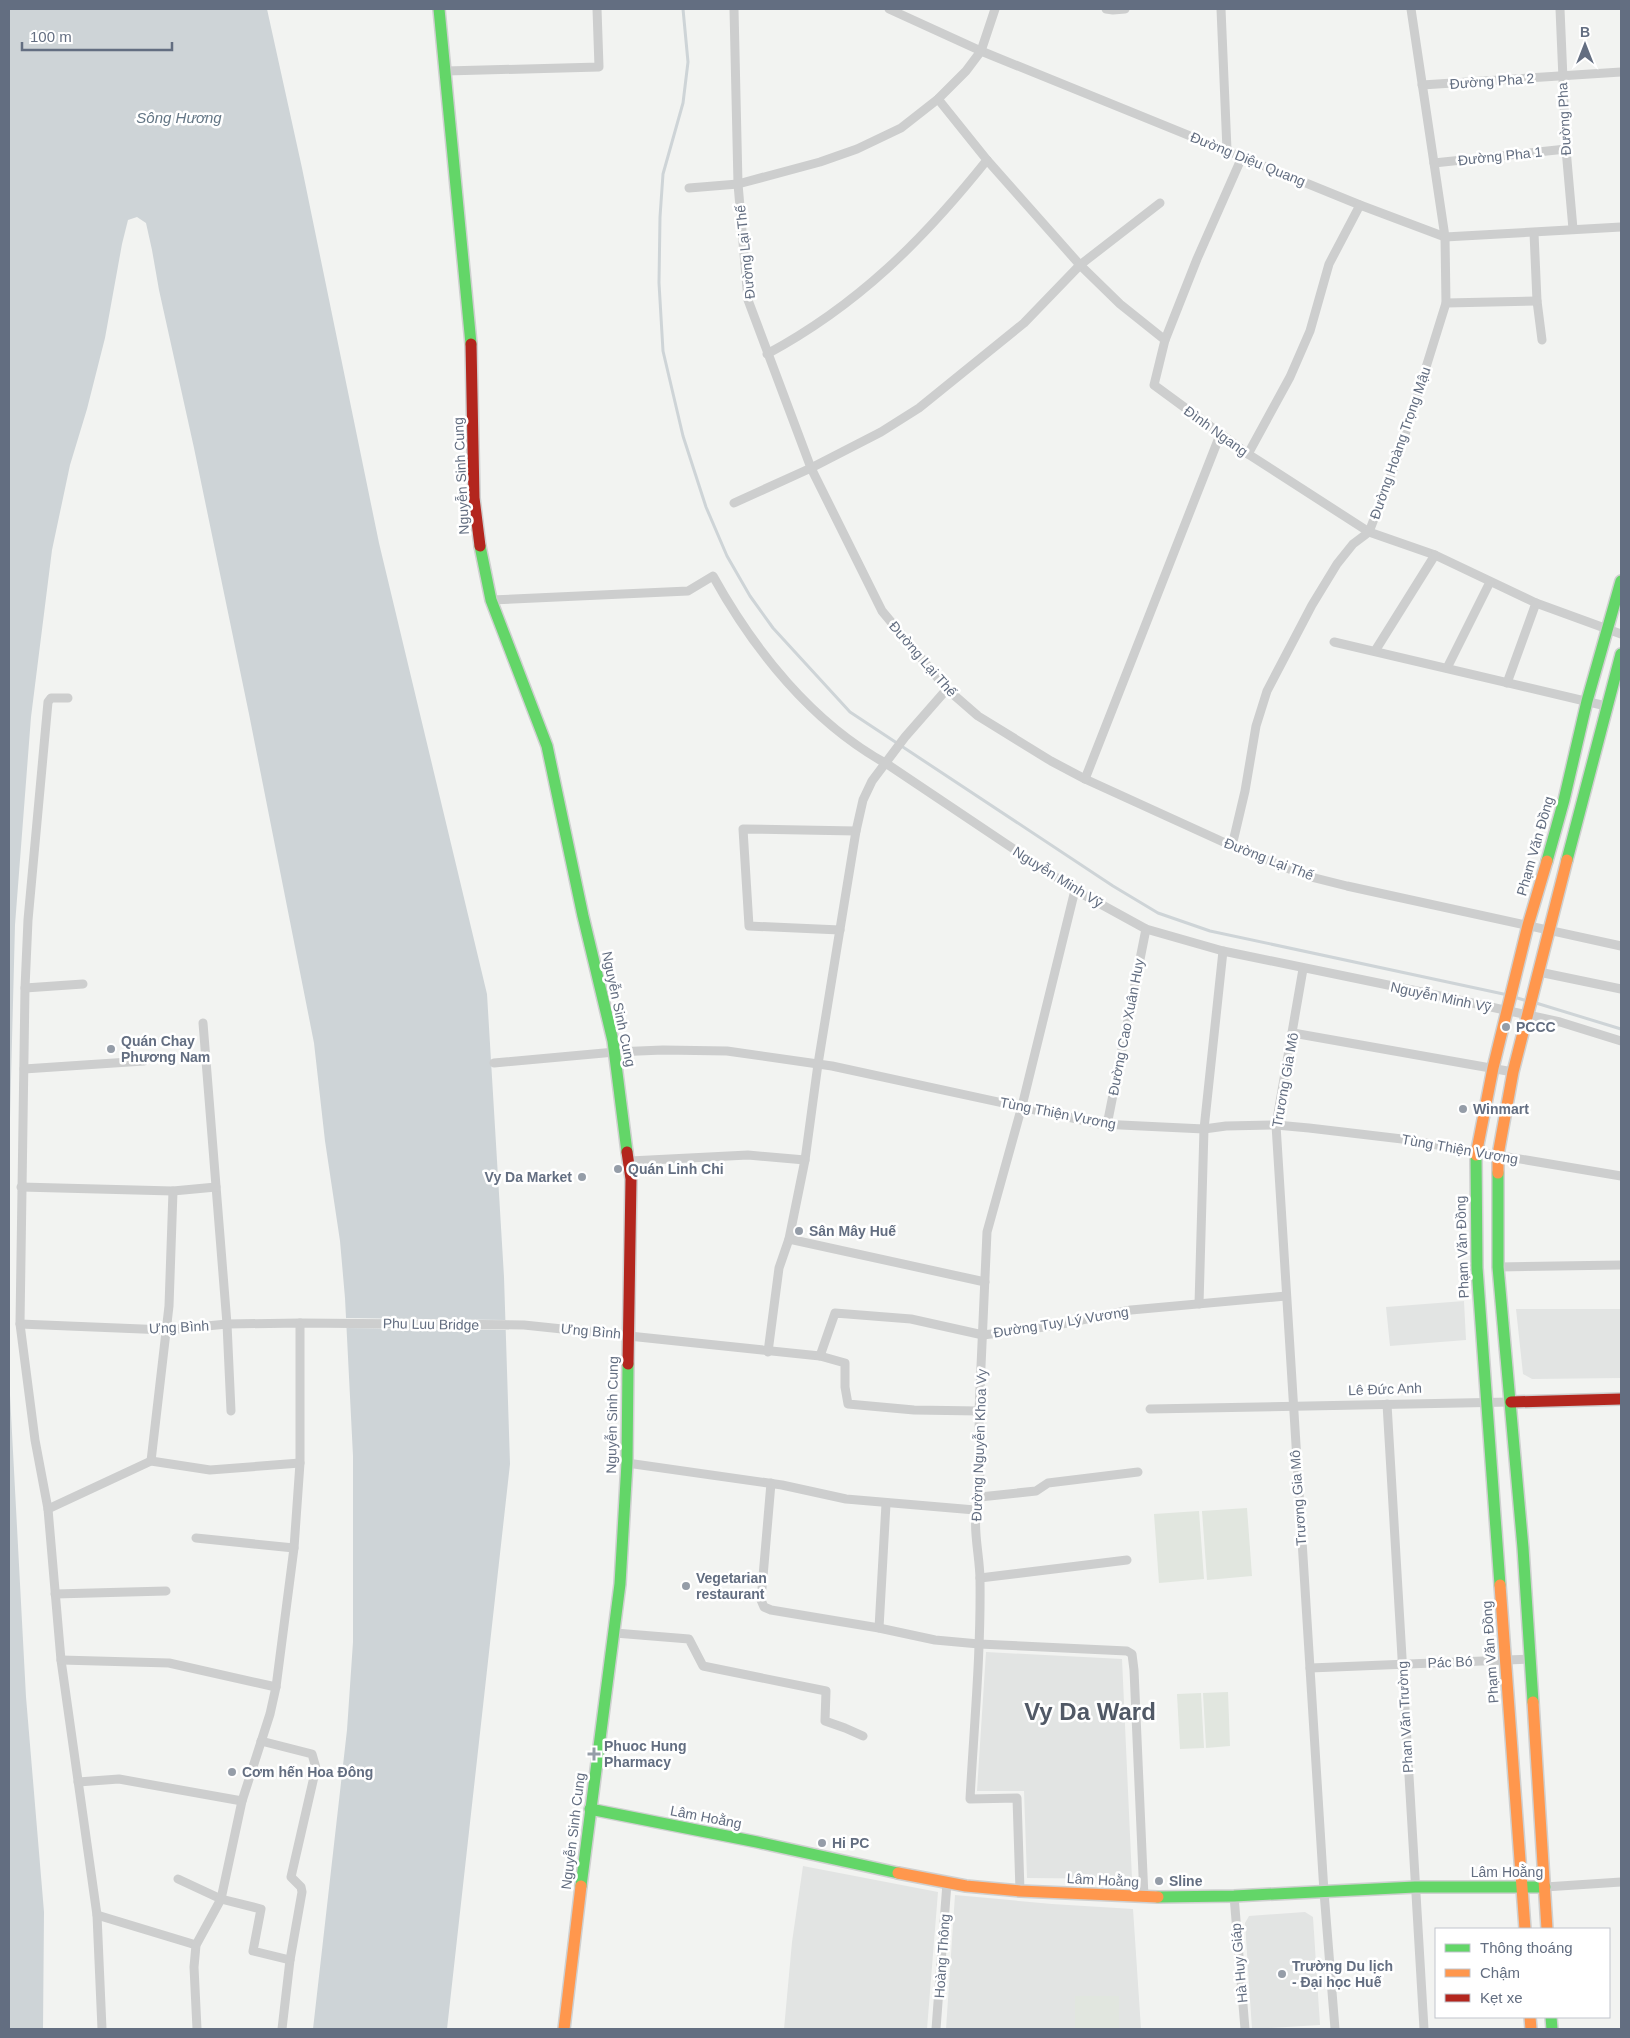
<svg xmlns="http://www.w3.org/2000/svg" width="1630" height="2038" viewBox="0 0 1630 2038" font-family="Arial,sans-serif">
<rect width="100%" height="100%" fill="#f2f3f1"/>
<g fill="#e2e4e3">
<polygon points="1464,1301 1466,1340 1390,1346 1386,1307"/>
<polygon points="1516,1309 1621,1309 1621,1378 1532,1379 1523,1374"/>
<polygon points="986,1652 1122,1659 1132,1879 1027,1878 1024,1791 977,1791"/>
<polygon points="803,1866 938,1892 927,2029 784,2029 792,1942"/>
<polygon points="955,1895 1052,1904 1133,1909 1141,2029 946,2029"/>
<polygon points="1305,1912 1313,1917 1320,2025 1252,2029 1245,1923 1249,1916"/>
</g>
<g fill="#e1e6df">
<polygon points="1247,1508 1252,1576 1207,1580 1202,1511"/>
<polygon points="1199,1511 1204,1579 1159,1583 1154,1514"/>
<polygon points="1228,1692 1230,1746 1206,1748 1203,1693"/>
<polygon points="1201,1693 1204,1748 1180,1749 1177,1694"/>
<rect x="1075" y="1996" width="44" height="33"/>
</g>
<g fill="#ced4d7">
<polygon points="9,9 267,9 302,168 379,543 487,994 504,1277 510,1464 447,2029 313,2029 347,1730 353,1642 353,1456 345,1298 340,1241 325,1141 314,1043 249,714 194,448 159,290 152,250 146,223 137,217 128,220 122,244 105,338 87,409 70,465 52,550 31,717 15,925 9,1157"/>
<polygon points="9,1376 26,1697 44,1912 43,2029 9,2029"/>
</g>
<polygon fill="#f2f3f1" points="346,1318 505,1320 506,1330 347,1328"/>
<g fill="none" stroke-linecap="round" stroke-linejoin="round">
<g stroke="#ced4d7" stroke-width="3">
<polyline points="683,9 688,62 683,103 663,174 660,217 659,283 663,351 683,436 706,507 727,556 750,596 773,628 850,712 1113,886 1158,913 1210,931 1508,995"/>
<polyline points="1514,997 1527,1001"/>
<polyline points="1536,1003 1621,1029"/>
</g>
<defs>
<g id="fast">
<polyline points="439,9 471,344"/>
<polyline points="480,546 491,600 547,746 583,916 613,1041 627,1152"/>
<polyline points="1567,860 1621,654"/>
<polyline points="1547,861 1564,800 1587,701 1621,581"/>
<polyline points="1476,1155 1477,1268 1500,1585"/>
<polyline points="1498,1173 1498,1267 1523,1548 1533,1702"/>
<polyline points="590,1809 757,1842 898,1873"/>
<polyline points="581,1886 620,1584 627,1463 628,1364"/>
<polyline points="1158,1897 1234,1896 1415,1887 1545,1887"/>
<polyline points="1551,2017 1552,2029"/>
</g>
<g id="slow">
<polyline points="1476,1155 1493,1068 1528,925 1547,861"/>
<polyline points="1498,1173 1498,1155 1513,1072 1567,860"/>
<polyline points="1500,1585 1525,1929"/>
<polyline points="1533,1702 1547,1929"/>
<polyline points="898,1873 966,1886 1020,1891 1158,1897"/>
<polyline points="1530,2017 1531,2029"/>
<polyline points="564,2029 581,1886"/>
</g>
<g id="jam">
<polyline points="471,344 474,498 480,546"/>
<polyline points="627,1152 631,1179 628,1364"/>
<polyline points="1511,1402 1621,1399"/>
</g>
</defs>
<use href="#fast" stroke="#cfd0d0" stroke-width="14"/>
<use href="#slow" stroke="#cfd0d0" stroke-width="14"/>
<use href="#jam" stroke="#cfd0d0" stroke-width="14"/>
<g stroke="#cdcece" stroke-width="9">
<polyline points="734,9 738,184 748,300 811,468 882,611 947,689 978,716 1051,761 1085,779 1232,846 1307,876 1347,886 1621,946"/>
<polyline points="889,9 981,51 1360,205 1445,237 1621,227"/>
<polyline points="1106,9 1113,10 1125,9"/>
<polyline points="1221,9 1227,150"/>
<polyline points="1560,9 1566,149 1573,229"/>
<polyline points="446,71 599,67 597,9"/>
<polyline points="1422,85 1621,72"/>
<polyline points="938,99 987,160 1080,265 1120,304 1165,340 1154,385 1248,454 1369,532 1435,555 1536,603 1621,634"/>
<polyline points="1434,163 1566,149"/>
<polyline points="689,188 738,184 820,162 857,149 901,128 938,99 966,71 981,51 995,9"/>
<polyline points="1534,233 1537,301 1542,340"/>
<polyline points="1446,303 1537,301"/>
<polyline points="1165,340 1197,259 1242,157"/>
<path d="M767,354C858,305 923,240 987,160"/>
<polyline points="1248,454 1290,377 1310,331 1329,264 1360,205"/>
<polyline points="734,503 811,468 881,432 919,408 1024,323 1080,265 1160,203"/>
<path d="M491,600L688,591L713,576C754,650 812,723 887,764L1075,890L1146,929L1223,951L1417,991L1560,1022L1621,1041"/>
<polyline points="1334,642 1606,706"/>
<polyline points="1375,651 1435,555"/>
<polyline points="1447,668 1490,582"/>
<polyline points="1507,683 1536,603"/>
<polyline points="68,698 51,698 48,702 28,920 25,988 20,1324 35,1440 48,1509 61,1660 97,1915 102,2029"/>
<polyline points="1085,779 1220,435"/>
<polyline points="1232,846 1245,791 1256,726 1267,691 1312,605 1337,564 1353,544 1369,532 1399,454 1446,303 1445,237 1411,9"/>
<polyline points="840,930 749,926 743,829 856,831"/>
<polyline points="1303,969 1276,1125 1324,1892 1335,2029"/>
<polyline points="1539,972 1621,989"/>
<polyline points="25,988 83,984"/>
<polyline points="203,1023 227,1324 231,1411"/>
<polyline points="1293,1033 1513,1072"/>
<polyline points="494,1063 615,1052 663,1050 727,1051 832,1066 1100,1124 1204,1129 1226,1126 1276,1125 1309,1128 1402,1139 1621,1176"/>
<polyline points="24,1069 144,1061"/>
<polyline points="1107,1125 1146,929"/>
<polyline points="630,1161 748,1155 805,1160"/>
<polyline points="21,1187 173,1191 216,1187"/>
<polyline points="789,1239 985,1282"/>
<polyline points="1498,1267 1621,1265"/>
<polyline points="1199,1304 1204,1129 1223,951"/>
<polyline points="20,1324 166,1330 227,1324 300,1323 524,1325 820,1356 845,1363 845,1387 848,1404 914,1410 979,1411"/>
<polyline points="768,1352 779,1268 789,1239 805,1160 818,1064 856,831 863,800 872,781 905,737 947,689"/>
<polyline points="820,1356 835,1313 911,1319 983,1335 1052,1326 1131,1310 1286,1296"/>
<polyline points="1387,1404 1424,2029"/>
<polyline points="1150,1409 1511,1402"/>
<polyline points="151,1461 169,1306 173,1191"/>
<polyline points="627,1463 782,1485 846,1499 975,1510"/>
<polyline points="771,1483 761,1600 764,1607 771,1610 879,1628 935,1640 979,1644 1127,1651 1132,1654 1134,1670 1144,1897"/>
<polyline points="980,1497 1036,1491 1048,1483 1138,1472"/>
<polyline points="48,1509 151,1461 210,1470 300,1463"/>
<polyline points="196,1538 294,1548"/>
<polyline points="980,1578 1127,1560"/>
<polyline points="55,1594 166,1591"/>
<polyline points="879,1628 886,1504"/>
<polyline points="615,1633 689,1639 703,1666 826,1691 825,1721 845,1728 863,1736"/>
<polyline points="61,1660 169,1663 276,1687"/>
<polyline points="1310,1668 1530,1659"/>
<polyline points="261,1741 312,1754 316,1768 291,1877 301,1887 302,1892 290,1960 282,2029"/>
<polyline points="78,1782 119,1779 242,1801"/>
<polyline points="178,1879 221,1899 261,1909 253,1951 290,1960"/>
<polyline points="1545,1887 1621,1882"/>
<path d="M1020,1891L1017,1798L970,1799C974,1726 981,1653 980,1580C980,1553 970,1523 980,1497L979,1411L987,1232L1022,1106L1075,890"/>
<polyline points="1234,1896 1245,2029"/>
<polyline points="97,1915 196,1945"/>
<polyline points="197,2029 194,1967 196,1945 221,1899 242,1801 270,1714 276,1687 294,1548 300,1463 300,1323"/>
<polyline points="936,2029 947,1883"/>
</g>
<use href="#fast" stroke="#63d668" stroke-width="11"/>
<use href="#slow" stroke="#ff974d" stroke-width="11"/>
<use href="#jam" stroke="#b3261e" stroke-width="11"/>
</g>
<g fill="#959da8" stroke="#fff" stroke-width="2">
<circle cx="1506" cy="1027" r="5"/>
<circle cx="111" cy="1049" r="5"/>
<circle cx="1463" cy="1109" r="5"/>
<circle cx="618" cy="1169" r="5"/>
<circle cx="582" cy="1177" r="5"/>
<circle cx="799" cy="1231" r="5"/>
<circle cx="686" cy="1586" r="5"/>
<path d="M591.5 1746.5h5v5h5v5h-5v5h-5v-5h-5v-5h5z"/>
<circle cx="232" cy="1772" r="5"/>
<circle cx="822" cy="1843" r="5"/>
<circle cx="1159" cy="1881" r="5"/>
<circle cx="1282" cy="1974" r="5"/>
</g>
<g text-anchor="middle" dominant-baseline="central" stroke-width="5" stroke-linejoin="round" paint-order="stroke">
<g font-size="14" fill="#636e81" stroke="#fff">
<text transform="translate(1492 81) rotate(-4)">Đường Pha 2</text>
<text transform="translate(1564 119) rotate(-93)">Đường Pha</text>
<text transform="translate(1500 156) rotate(-6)">Đường Pha 1</text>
<text transform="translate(1248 159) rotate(22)">Đường Diệu Quang</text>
<text transform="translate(745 252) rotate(-96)">Đường Lại Thế</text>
<text transform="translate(1216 431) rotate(36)">Đình Ngang</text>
<text transform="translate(1400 443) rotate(-71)">Đường Hoàng Trọng Mậu</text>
<text transform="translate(461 476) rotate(-93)">Nguyễn Sinh Cung</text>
<text transform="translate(923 659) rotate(49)">Đường Lại Thế</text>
<text transform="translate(1535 846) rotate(-74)">Phạm Văn Đồng</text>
<text transform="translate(1269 859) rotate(21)">Đường Lại Thế</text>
<text transform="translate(1058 877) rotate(32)">Nguyễn Minh Vỹ</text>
<text transform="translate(1441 997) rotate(12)">Nguyễn Minh Vỹ</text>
<text transform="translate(619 1009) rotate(78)">Nguyễn Sinh Cung</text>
<text transform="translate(1126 1027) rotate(-79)">Đường Cao Xuân Huy</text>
<text transform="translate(1285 1080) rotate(-80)">Trương Gia Mô</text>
<text transform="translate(1058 1113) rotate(11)">Tùng Thiện Vương</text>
<text transform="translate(1460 1149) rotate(10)">Tùng Thiện Vương</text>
<text transform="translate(1462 1247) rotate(-92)">Phạm Văn Đồng</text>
<text transform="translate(1061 1322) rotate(-9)">Đường Tuy Lý Vương</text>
<text transform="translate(431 1324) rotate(1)">Phu Luu Bridge</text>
<text transform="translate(179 1327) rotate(-3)">Ưng Bình</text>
<text transform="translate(591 1331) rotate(5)">Ưng Bình</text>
<text transform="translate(1385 1389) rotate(-2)">Lê Đức Anh</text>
<text transform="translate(612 1415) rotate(-89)">Nguyễn Sinh Cung</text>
<text transform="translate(979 1445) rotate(-88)">Đường Nguyễn Khoa Vy</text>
<text transform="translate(1298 1498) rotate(-94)">Trương Gia Mô</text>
<text transform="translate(1490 1652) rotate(-94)">Phạm Văn Đồng</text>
<text transform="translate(1450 1662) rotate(-2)">Pác Bó</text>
<text transform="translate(1405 1717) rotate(-93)">Phan Văn Trường</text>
<text transform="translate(706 1817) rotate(11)">Lâm Hoằng</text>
<text transform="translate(573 1831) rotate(-83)">Nguyễn Sinh Cung</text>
<text x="1507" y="1872">Lâm Hoằng</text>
<text transform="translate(1103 1880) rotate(3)">Lâm Hoằng</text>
<text transform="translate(942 1956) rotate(-86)">Hoàng Thông</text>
<text transform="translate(1239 1963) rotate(-95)">Hà Huy Giáp</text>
</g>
<g font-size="14" font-weight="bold" fill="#636e81" stroke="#fff" text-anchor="start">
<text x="1516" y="1027">PCCC</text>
<text x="121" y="1041">Quán Chay<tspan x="121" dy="16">Phương Nam</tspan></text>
<text x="1473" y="1109">Winmart</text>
<text x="628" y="1169">Quán Linh Chi</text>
<text x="572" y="1177" text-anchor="end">Vy Da Market</text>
<text x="809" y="1231">Sân Mây Huế</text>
<text x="696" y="1578">Vegetarian<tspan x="696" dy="16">restaurant</tspan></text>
<text x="604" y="1746">Phuoc Hung<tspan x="604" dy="16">Pharmacy</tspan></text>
<text x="242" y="1772">Cơm hến Hoa Đông</text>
<text x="832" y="1843">Hi PC</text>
<text x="1169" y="1881">Sline</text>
<text x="1292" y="1966">Trường Du lịch<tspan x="1292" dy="16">- Đại học Huế</tspan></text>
</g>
<g font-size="15" font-style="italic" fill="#637685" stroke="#fff">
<text x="179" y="117">Sông Hương</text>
</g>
<g font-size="24" font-weight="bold" fill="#515966" stroke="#fff">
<text x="1090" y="1711">Vy Da Ward</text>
</g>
</g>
<rect width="1630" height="2038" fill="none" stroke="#636e81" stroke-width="20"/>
<rect x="1435" y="1928" width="175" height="90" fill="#ffffff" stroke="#c1c5cd"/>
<rect x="1445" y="1944" width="25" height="8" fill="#63d668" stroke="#c1c5cd"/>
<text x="1480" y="1953" font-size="15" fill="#636e81">Thông thoáng</text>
<rect x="1445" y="1969" width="25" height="8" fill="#ff974d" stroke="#c1c5cd"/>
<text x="1480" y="1978" font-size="15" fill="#636e81">Chậm</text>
<rect x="1445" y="1994" width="25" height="8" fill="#b3261e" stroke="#c1c5cd"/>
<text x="1480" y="2003" font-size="15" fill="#636e81">Kẹt xe</text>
<g transform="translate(1585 45)" stroke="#ffffff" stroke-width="4" paint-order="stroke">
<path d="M0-4L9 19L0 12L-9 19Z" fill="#636e81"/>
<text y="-8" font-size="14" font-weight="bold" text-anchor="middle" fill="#636e81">B</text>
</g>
<path d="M22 42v8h150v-8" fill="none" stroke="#636e81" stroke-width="2.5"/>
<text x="30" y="42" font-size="15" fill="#636e81" stroke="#ffffff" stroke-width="4" paint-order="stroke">100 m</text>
</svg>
